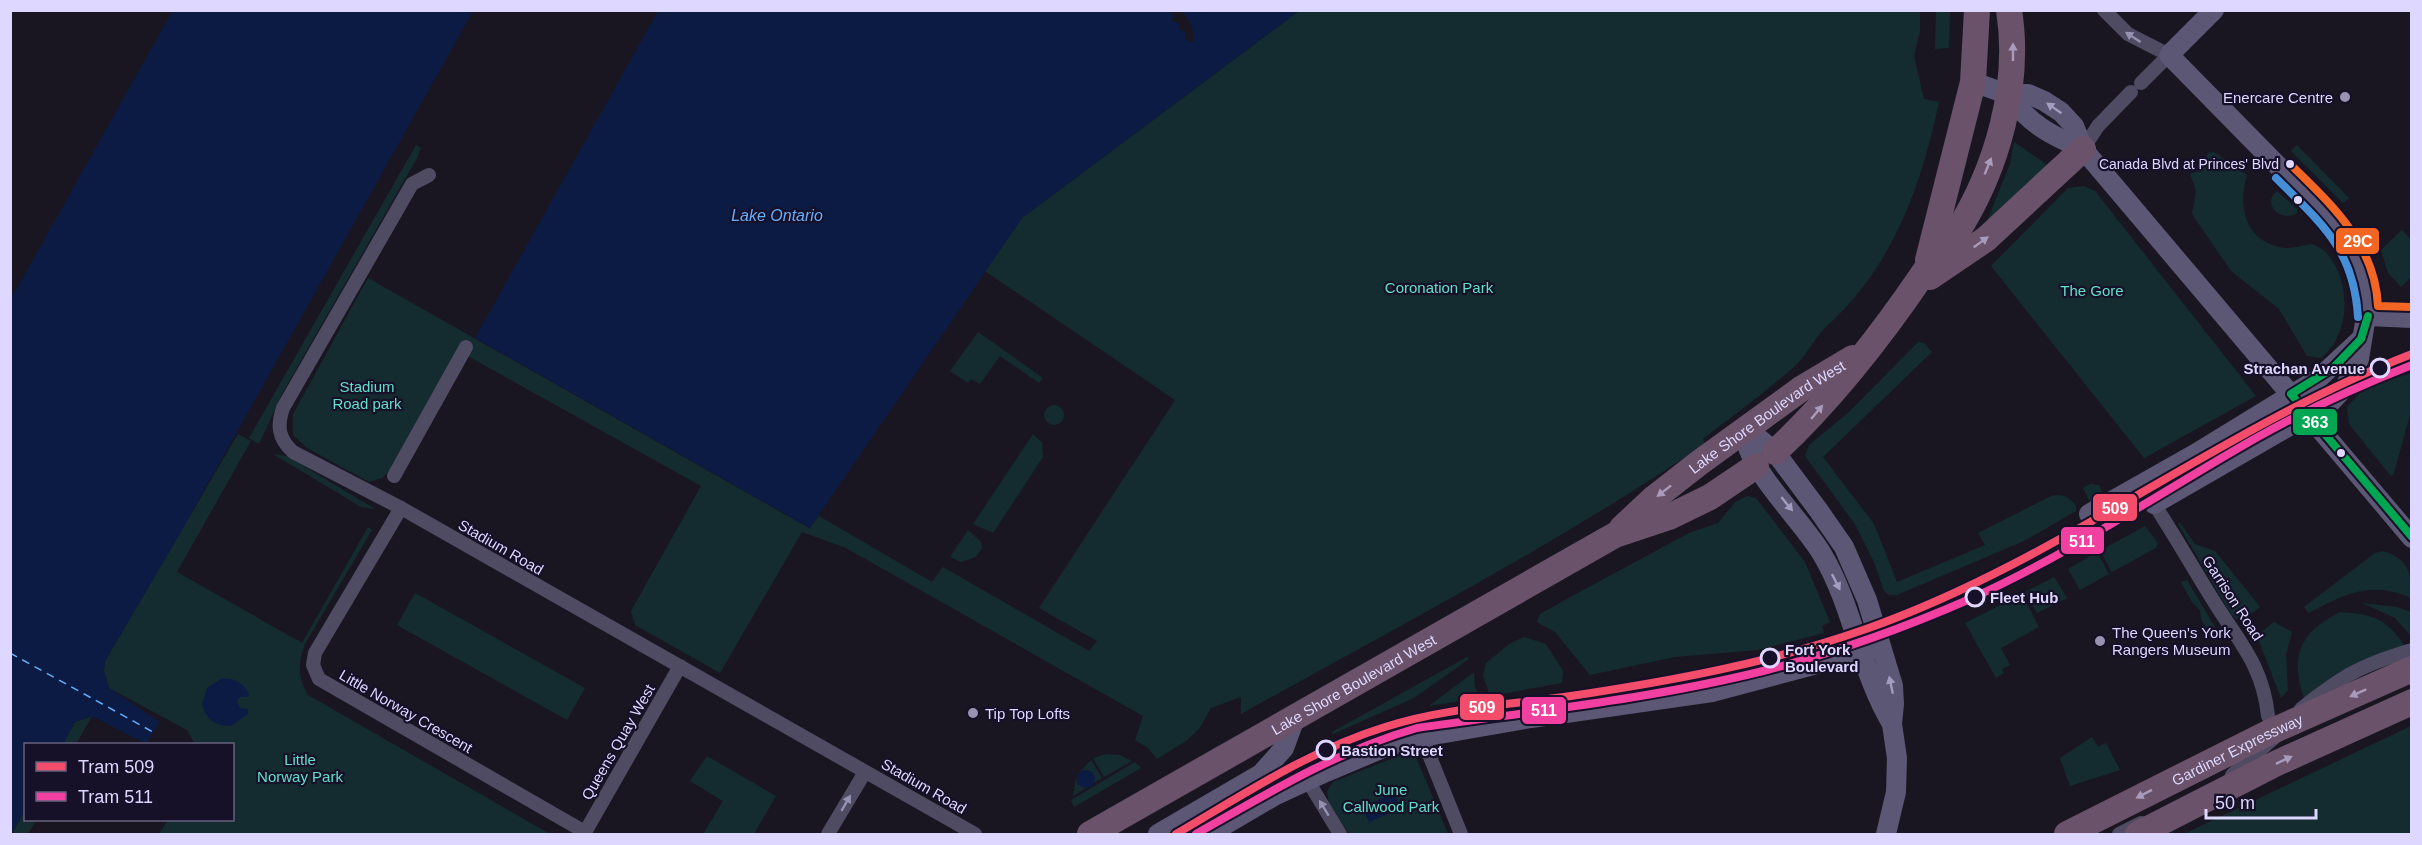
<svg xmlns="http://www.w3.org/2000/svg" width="2422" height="845" viewBox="0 0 2422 845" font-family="Helvetica,sans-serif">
<rect width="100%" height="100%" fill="#191622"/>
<g fill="#142c30">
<path d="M1299,11H1920V31L1914,56L1924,99L1939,102C1921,187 1893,266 1827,326C1815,337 1808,353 1796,365C1767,391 1734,415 1703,439L1705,444C1557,544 1397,627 1241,714V697L1211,708L1199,729L1186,741L1157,759L1148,748L1135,740L1143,716L846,548L802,532L720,673L635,625L631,611L701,486L457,350L390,470L382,478L369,482L307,448L293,435V414L368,278L809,528L819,516L932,582L943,567L1089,651L1097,641L1039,608L1175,400L985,271L1022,218Z"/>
<polygon points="1936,11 1950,11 1949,48 1935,49"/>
<polygon points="2014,142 2049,166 1987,221 2010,164"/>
<polygon points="416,145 421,148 417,158 283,392 259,444 249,438"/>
<polygon points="2297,145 2349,198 2343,203 2291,151"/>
<path d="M2214,152L2247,175C2238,205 2244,239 2279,247C2289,250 2303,245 2313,244C2318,247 2325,250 2328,255C2352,283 2350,335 2321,358L2307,356L2279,309L2231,271L2192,214L2196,191L2190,174L2203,170L2208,153Z"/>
<polygon points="2084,186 2095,191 2256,396 2144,458 1991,266 2068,188"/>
<path d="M2277,191L2297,209V213C2281,223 2261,204 2277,191Z"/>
<polygon points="2402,230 2411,240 2412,276 2401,287 2388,273 2381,250"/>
<polygon points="978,332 1043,378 1039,383 1000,356 980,384 971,379 968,383 950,371"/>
<path d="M1918,342L1924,343L1932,352L1823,457L1874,524L1897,582L1985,545L1978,533L2051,496C2063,493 2068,497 2076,505V511L2024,541L1897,595H1889L1884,591L1874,562L1855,524L1805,456L1809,445L1849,412Z"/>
<polygon points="2411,373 2411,411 2394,473 2391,476 2349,424 2347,407 2365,388"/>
<circle cx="1054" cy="415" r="10"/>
<path d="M238,434L251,441L177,572L302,643L368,527L372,530L305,644C298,665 297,676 308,695L550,834H159L168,820H232V744H195L187,730L109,688L104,671L105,661Z"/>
<polygon points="1033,434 1042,443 1043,457 993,533 973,524"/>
<polygon points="273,454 287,456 375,509 361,507"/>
<polygon points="2090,484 2099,485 2104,496 2091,504 2083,488"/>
<polygon points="1747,496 1756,498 1805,562 1830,622 1822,626 1824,633 1758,650 1675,657 1590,675 1555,632 1537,622 1540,614 1563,601 1689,533 1718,523 1735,502"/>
<polygon points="2180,523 2195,544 2215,551 2260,607 2242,620 2236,619 2231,614 2178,524"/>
<polygon points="2145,526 2158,543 2156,548 2112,572 2100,551"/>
<polygon points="968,530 981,542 982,548 976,557 961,562 950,557"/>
<path d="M2383,551C2409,559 2412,574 2411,598C2371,580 2345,594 2308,613L2304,607L2375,553Z"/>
<polygon points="2097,552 2109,574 2080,590 2068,569"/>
<polygon points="2054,577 2067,598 2037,613 2025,592"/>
<polygon points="2187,580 2218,632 2212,639 2201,619 2200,610 2192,602 2181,582"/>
<polygon points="415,593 585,688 567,720 397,625"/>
<polygon points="2022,594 2039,627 2001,648 2010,665 2002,669 2004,673 1996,678 1965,623"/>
<polygon points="2362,603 2397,607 2411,612 2411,636 2395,618"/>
<path d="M2340,612C2372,614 2387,618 2405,647C2363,656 2335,671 2304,699C2290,655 2299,633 2340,612Z"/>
<polygon points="2274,622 2292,632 2286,655 2288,690 2281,698 2257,636"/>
<polygon points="1524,637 1546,644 1563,671 1562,683 1490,696 1483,676 1486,663 1509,644"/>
<polygon points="1467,657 1469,659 1414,698 1333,734 1332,732"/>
<polygon points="1474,672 1475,687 1480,698 1429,706"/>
<polygon points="92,716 76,744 63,744 75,722"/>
<polygon points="2411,726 2411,834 2184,834"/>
<polygon points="2092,737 2098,747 2106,743 2120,770 2070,786 2060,758"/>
<polygon points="1106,754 1120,755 1132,761 1104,777 1093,758"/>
<polygon points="1403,754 1416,757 1448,834 1349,834 1329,803 1327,791 1333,782"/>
<polygon points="707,756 776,796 754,834 703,834 723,801 690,781"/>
<polygon points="1091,760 1102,778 1073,796 1076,778 1078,785 1093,773 1087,770 1080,772"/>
<polygon points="1135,762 1141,768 1074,807 1071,800"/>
<polygon points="25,810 26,820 36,820 28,834 12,834"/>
</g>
<g fill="#0c1b43">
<polygon points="173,10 473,11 178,537 105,661 104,671 109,688 160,722 146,744 92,716 75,722 63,744 26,744 25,811 11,834 11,299"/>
<polygon points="658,11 1167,11 1173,13 1172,21 1179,23 1179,30 1186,32 1186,40 1194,42 1192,25 1182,11 1299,11 1022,218 810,528 475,338"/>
<path d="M221,679C234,678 244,682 249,695L247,697H240L237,701L240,708L248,709V714L231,726C216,726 206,720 202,705L207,688Z"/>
<circle cx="1086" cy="779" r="9"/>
<polygon points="1394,793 1401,808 1369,822 1362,807"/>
</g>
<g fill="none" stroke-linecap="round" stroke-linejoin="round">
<polyline stroke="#66adfd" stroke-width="1.5" stroke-dasharray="8 6" stroke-linecap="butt" points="10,653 153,732"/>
<g stroke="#4e4b63" stroke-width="14">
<polyline points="2104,10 2128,34 2169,55 2141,83"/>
<polyline points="2083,149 2098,126 2131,92"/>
<path d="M429,175L412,184L283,408C277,426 278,438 293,452L401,508L975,834"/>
<polyline points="394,476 466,347"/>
<path d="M2154,504C2175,536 2193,568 2213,600C2238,641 2263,665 2268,716"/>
<polyline points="401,508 315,653 313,665 319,679 585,832"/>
<path d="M2301,709C2342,676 2361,665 2412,650"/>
<polyline points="1422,737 1461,834"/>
<polyline points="2232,775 2276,736"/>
<polyline points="1308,781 1340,834"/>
<polyline points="584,834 680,666"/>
<polyline points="828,834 865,772"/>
<polyline points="2119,834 2141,823"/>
</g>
<g stroke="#5b5775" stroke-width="20">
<polyline points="1973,82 2007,94 2028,94 2044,101 2061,112 2074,126 2083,149 2412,538"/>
<path d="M2007,94C2030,124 2048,134 2083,149"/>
<polyline points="2368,316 2412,318"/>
<polyline points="2154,504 2331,402 2345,387 2359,359 2368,304 2359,260 2337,226 2169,55 2214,10"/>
<polyline points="2089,514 2195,454 2319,378 2361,339"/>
<polyline points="1158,834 1261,774 1284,748 1295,718"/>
<polyline points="1209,834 1274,796 1326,772 1383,748 1422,737 1531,718 1712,692 1873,649"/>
<path d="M1886,834L1896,792L1897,758L1892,724L1894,704L1893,686L1867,600L1844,547L1819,511L1775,452L1755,435L1745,432C1745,468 1803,521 1822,554C1854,608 1860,671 1892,724"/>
</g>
<g stroke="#69526a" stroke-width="26">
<polyline points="1928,260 1973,82 1977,10"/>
<polyline points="1930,277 1986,239 2083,149"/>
<path d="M1775,452C1832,399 1881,336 1925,271C1934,257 1948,246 1957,232C1997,169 2021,85 2009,10"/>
<path id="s1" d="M1622,528L1653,499L1699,463L1801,389L1853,358"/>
<path id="s2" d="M1090,834L1615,535L1669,517L1710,497L1756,466"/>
<path id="s3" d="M2067,834L2268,733L2412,669"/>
<polyline points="2138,834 2277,763 2412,702"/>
</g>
<defs>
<polyline id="bus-1" points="2368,316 2361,339 2333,368 2291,394 2412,537"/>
<path id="bus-2" d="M2276,178C2321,223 2354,249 2358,317"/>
<path id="bus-3" d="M2290,164C2332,205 2375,244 2378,306L2412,307"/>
</defs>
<use href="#bus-1" stroke="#161028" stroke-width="12"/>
<use href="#bus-2" stroke="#161028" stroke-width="12"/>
<use href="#bus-3" stroke="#161028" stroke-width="12"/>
<use href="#bus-1" stroke="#00a651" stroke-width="8"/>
<use href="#bus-2" stroke="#468fd7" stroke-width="8"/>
<use href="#bus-3" stroke="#f26522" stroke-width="8"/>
<defs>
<path id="tram-1" d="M1176,834C1243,795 1310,750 1385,727C1444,708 1509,705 1571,696C1671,681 1770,663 1866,629C2060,561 2220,428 2412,354"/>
<path id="tram-2" d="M1196,834C1268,793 1337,751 1417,728C1534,711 1652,699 1767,670C1837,652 1904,628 1970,599C2070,554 2161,492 2256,438C2306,410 2358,386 2412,365"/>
</defs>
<use href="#tram-1" stroke="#161028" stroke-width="12"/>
<use href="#tram-2" stroke="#161028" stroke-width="12"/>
<use href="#tram-1" stroke="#f44d6c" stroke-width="8"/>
<use href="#tram-2" stroke="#f240a1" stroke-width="8"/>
</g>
<defs><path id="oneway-solid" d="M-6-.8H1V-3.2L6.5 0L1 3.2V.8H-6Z" transform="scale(1.5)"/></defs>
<g fill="#9691b1">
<use href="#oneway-solid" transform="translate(2133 37) rotate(-147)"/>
<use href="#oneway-solid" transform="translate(846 803) rotate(-60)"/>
<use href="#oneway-solid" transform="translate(1324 808) rotate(-121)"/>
</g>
<g fill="#a99bbc">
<use href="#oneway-solid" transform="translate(2013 52) rotate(-90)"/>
<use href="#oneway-solid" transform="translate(1988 166) rotate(-68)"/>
<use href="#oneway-solid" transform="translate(1981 242) rotate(-36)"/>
<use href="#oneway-solid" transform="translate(1817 412) rotate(-50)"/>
<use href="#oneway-solid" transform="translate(1664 491) rotate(142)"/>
<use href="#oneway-solid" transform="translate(2358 693) rotate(156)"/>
<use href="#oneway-solid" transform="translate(2284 760) rotate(-25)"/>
<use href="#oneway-solid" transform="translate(2144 794) rotate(153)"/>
</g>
<g fill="#a39dc1">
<use href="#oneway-solid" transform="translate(2054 108) rotate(-145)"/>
<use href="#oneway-solid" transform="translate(1787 504) rotate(51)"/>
<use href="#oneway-solid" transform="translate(1836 582) rotate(63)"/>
<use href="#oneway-solid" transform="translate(1891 685) rotate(-102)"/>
</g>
<g fill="#9993b2" stroke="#161028" stroke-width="2">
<circle cx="2345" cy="97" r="6"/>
<circle cx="2100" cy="641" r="6"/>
<circle cx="973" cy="713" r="6"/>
</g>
<g fill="#ded7ff" stroke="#161028" stroke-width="2">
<circle cx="2290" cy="164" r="5"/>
<circle cx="2298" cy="200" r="5"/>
<circle cx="2341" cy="453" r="5"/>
</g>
<g fill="#161028" stroke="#ded7ff" stroke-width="3">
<circle cx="2380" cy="368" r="9"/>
<circle cx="1975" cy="597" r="9"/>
<circle cx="1770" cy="658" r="9"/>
<circle cx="1326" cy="750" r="9"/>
</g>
<g text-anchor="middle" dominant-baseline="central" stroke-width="4.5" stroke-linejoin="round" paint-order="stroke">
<g font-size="14" fill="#ded7ff" stroke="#161028" text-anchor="end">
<text x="2279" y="164">Canada Blvd at Princes' Blvd</text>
</g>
<g font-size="15" fill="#ded7ff" stroke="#161028" text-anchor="start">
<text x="2333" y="97" text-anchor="end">Enercare Centre</text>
<text x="2112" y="632">The Queen's York<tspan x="2112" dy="17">Rangers Museum</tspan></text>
<text x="985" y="713">Tip Top Lofts</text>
</g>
<g font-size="15" fill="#63dfc9" stroke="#161028">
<text x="1439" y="287">Coronation Park</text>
<text x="2092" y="290">The Gore</text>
<text x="367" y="386">Stadium<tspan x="367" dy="17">Road park</tspan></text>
<text x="300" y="759">Little<tspan x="300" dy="17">Norway Park</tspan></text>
<text x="1391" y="789">June<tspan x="1391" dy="17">Callwood Park</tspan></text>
</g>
<g font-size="15" font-weight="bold" fill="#ded7ff" stroke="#161028" text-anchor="start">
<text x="2365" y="368" text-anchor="end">Strachan Avenue</text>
<text x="1990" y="597">Fleet Hub</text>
<text x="1785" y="649">Fort York<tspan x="1785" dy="17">Boulevard</tspan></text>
<text x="1341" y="750">Bastion Street</text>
</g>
<g font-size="15" fill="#ded7ff" stroke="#161028">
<text stroke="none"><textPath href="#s1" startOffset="183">Lake Shore Boulevard West</textPath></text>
<text transform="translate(501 547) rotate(30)">Stadium Road</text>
<text transform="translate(2233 598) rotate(57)">Garrison Road</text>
<text stroke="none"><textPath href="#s2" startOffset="303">Lake Shore Boulevard West</textPath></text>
<text transform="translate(406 711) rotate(30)">Little Norway Crescent</text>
<text transform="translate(618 742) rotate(-60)">Queens Quay West</text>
<text stroke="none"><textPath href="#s3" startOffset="190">Gardiner Expressway</textPath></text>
<text transform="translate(924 786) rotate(30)">Stadium Road</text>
</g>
<g font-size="16" font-style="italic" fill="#66adfd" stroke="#161028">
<text x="777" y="215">Lake Ontario</text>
</g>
</g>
<g stroke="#161028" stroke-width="2">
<rect x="2335" y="227" width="45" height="28" rx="6" fill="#f26522"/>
<rect x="2292" y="408" width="46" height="28" rx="6" fill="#00a651"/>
<rect x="2092" y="493" width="46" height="29" rx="6" fill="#f44d6c"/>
<rect x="2060" y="526" width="45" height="29" rx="6" fill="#f240a1"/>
<rect x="1459" y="693" width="46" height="28" rx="6" fill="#f44d6c"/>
<rect x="1521" y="696" width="46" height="29" rx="6" fill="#f240a1"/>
</g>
<g font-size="16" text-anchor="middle" font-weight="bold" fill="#fff">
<text x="2358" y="247">29C</text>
<text x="2315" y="428">363</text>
<text x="2115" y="514">509</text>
<text x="2082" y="547">511</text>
<text x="1482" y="713">509</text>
<text x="1544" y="716">511</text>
</g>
<rect width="2422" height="845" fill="none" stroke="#ded7ff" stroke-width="24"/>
<rect x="24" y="743" width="210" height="78" fill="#161028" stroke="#66607e" stroke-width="1.5"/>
<rect x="36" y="762" width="30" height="9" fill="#f44d6c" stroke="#66607e" stroke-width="1.5"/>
<text x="78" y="773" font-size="18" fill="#ded7ff">Tram 509</text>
<rect x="36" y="792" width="30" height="9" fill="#f240a1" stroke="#66607e" stroke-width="1.5"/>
<text x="78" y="803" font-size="18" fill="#ded7ff">Tram 511</text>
<path d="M2206 809v9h110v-9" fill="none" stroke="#ded7ff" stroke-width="3"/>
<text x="2215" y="809" font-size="18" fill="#ded7ff" stroke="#161028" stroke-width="4.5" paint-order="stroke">50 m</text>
</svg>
